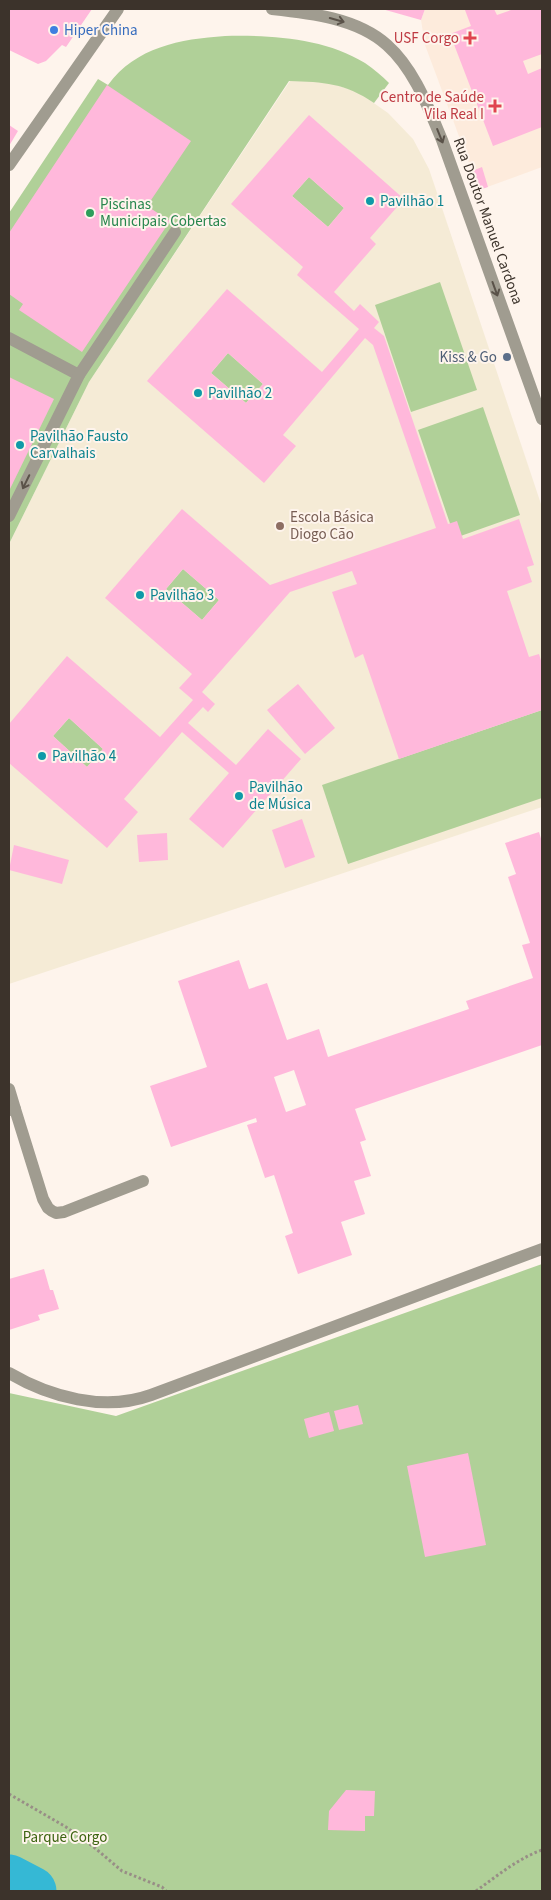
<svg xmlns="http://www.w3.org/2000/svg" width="551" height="1900" viewBox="0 0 551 1900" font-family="'Source Sans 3',sans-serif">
<rect width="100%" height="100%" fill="#fef4ec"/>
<polygon fill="#fdebdc" points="425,9 542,9 542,167 479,190 425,45 421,20"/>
<polygon fill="#f5ebd6" points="290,81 324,81 358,92 388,113 413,139 429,169 542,507 542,807 9,984 9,544 89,382"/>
<g fill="#b0d098">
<path d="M225,36C271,35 324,38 365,63C374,69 382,76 389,83L374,103C345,83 324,82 289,81L89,382L9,544V213L98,79L108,85C136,47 180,39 225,36Z"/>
<polygon points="309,177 344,208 328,227 292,196"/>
<polygon points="440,282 477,390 411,412 375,305"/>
<polygon points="228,353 263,384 246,403 211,373"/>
<polygon points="483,407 520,515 455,538 418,430"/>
<polygon points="183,569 219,600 202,620 166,589"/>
<polygon points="542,710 542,798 348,864 322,785"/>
<polygon points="69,718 103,749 87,767 53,736"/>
<polygon points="542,1264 542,1891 9,1891 9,1393 116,1416"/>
</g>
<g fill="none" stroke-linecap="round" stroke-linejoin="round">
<polyline stroke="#35b8d5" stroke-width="49" points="9,1879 32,1891"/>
</g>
<g fill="#ffb8db" fill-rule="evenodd">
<polygon points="9,9 92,9 66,47 62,45 46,61 38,64 9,50"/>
<polygon points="382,9 425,9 421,20"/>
<polygon points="468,9 494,9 497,15 514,9 542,9 542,54 523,61 528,74 542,68 542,127 493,146 450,34 471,26 465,10"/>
<polygon points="107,85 191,141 147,206 170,221 82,352 19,310 23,304 9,294 9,233"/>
<path d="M309,115L404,199L370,238L376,244L334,292L354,311L360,304L379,322L374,328L384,336L448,524L457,521L463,539L519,519L534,565L527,567L532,582L507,591L529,657L539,654L542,664V710L399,759L363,654L355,658L332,592L357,584L352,571L290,592L202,692L215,704L208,712L203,707L188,723L236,765L268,729L301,759L223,848L189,819L229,773L182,732L124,799L138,812L107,848L9,763V724L67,656L160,737L193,700L179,688L192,674L105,598L182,509L270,585L436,528L373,345L365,338L283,435L296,446L264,483L147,381L227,289L322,372L359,329L297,275L303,267L231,204ZM309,177L344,208L328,227L292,196ZM228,353L263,384L246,403L211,373ZM183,569L219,600L202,620L166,589ZM69,718L103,749L87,767L53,736Z"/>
<polygon points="9,125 18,131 9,146"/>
<polygon points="482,167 488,187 479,190 472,171"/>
<polygon points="9,377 54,399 9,491"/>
<polygon points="298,684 335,728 305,754 267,710"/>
<polygon points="302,819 315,857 285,868 272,830"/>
<path d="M539,832L542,842V1045L355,1109L366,1140L360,1142L371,1176L354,1181L365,1214L341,1222L352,1255L298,1274L285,1236L293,1233L274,1175L265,1178L247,1125L257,1122L256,1118L171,1147L150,1086L207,1067L178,981L239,960L249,989L267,983L287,1040L319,1029L328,1057L469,1009L466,1001L533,978L522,945L530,943L508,877L516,874L505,843ZM294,1070L306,1105L286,1112L274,1077Z"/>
<polygon points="167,833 168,860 139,862 137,835"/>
<polygon points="14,845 69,860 62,884 9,870"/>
<polygon points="44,1269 50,1290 53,1290 59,1309 38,1315 40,1320 9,1330 9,1279"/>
<polygon points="358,1405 363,1424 339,1430 334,1411"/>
<polygon points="329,1412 334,1431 309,1438 304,1419"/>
<polygon points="468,1453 486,1545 425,1557 407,1466"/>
<polygon points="346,1790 375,1791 374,1816 365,1816 365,1831 328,1830 329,1811"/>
</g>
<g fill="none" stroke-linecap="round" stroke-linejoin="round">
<g stroke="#988e86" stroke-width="3" stroke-dasharray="2.5 2.5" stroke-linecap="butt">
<polyline points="9,1794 66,1827 95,1848 122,1871 162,1887 166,1891"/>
<path d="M476,1891C497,1876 517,1859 542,1850"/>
</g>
<g stroke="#a09c90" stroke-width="12">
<path d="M272,9C310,13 357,18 387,45C414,69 428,107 442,140L542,419"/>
<polyline points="9,165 118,9"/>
<polyline points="9,338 79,375"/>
<polyline points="9,516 79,375 175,232"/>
<polyline points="9,1089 15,1109 9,1110"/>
<polyline points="15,1109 43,1199 48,1208 52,1211 56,1213 64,1212 143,1181"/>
<path d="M9,1373C50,1397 104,1412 151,1395L542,1249"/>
</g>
</g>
<defs><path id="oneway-shaft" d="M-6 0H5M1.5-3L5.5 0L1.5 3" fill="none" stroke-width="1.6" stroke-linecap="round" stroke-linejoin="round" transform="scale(1.25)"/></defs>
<g stroke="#5a5249">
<use href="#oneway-shaft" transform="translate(337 20) rotate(16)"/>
<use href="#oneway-shaft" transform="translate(440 136) rotate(68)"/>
<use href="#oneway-shaft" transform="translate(495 289) rotate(70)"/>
<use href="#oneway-shaft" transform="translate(26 482) rotate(116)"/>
</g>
<circle fill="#3f7fe0" stroke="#fef4ec" stroke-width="2" cx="54" cy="30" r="5"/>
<g fill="#e0444e" stroke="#fef4ec" stroke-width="2">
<path d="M467.5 30.5h5v5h5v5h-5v5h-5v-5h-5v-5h5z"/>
<path d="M492.5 98.5h5v5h5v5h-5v5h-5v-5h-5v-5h5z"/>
</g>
<g fill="#0f9aa8" stroke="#fef4ec" stroke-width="2">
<circle cx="370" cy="201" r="5"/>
<circle cx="198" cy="393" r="5"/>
<circle cx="20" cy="445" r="5"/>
<circle cx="140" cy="595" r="5"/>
<circle cx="42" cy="756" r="5"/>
<circle cx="239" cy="796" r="5"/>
</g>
<circle fill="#2e9e5b" stroke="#fef4ec" stroke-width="2" cx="90" cy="213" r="5"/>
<circle fill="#5c6f8a" stroke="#fef4ec" stroke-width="2" cx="507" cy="357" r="5"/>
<circle fill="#8d6e63" stroke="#fef4ec" stroke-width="2" cx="280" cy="526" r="5"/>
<g text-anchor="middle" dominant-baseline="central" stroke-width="4" stroke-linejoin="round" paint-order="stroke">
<g font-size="15" fill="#366cbe" stroke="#fef4ec" text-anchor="start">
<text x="64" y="30">Hiper China</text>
</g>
<g font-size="15" fill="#be3a42" stroke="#fef4ec" text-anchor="end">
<text x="459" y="38">USF Corgo</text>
<text x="484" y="97">Centro de Saúde<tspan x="484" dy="17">Vila Real I</tspan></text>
</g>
<g font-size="15" fill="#0d838f" stroke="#fef4ec" text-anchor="start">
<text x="380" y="201">Pavilhão 1</text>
<text x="208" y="393">Pavilhão 2</text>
<text x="30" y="436">Pavilhão Fausto<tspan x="30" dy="17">Carvalhais</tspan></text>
<text x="150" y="595">Pavilhão 3</text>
<text x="52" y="756">Pavilhão 4</text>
<text x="249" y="787">Pavilhão<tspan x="249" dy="17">de Música</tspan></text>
</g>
<g font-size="15" fill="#27864d" stroke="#fef4ec" text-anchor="start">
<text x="100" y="204">Piscinas<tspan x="100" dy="17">Municipais Cobertas</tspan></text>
</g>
<g font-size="15" fill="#3c332b" stroke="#fef4ec">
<text transform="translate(488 221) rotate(70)">Rua Doutor Manuel Cardona</text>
</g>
<g font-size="15" fill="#4e5e75" stroke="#fef4ec" text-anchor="end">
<text x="497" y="357">Kiss &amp; Go</text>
</g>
<g font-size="15" fill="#785e54" stroke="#fef4ec" text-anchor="start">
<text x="290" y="517">Escola Básica<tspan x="290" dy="17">Diogo Cão</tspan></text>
</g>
<g font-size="15" fill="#3c6310" stroke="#fef4ec">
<text x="65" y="1837">Parque Corgo</text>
</g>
</g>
<rect width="551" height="1900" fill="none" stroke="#3c332b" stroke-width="20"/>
</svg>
